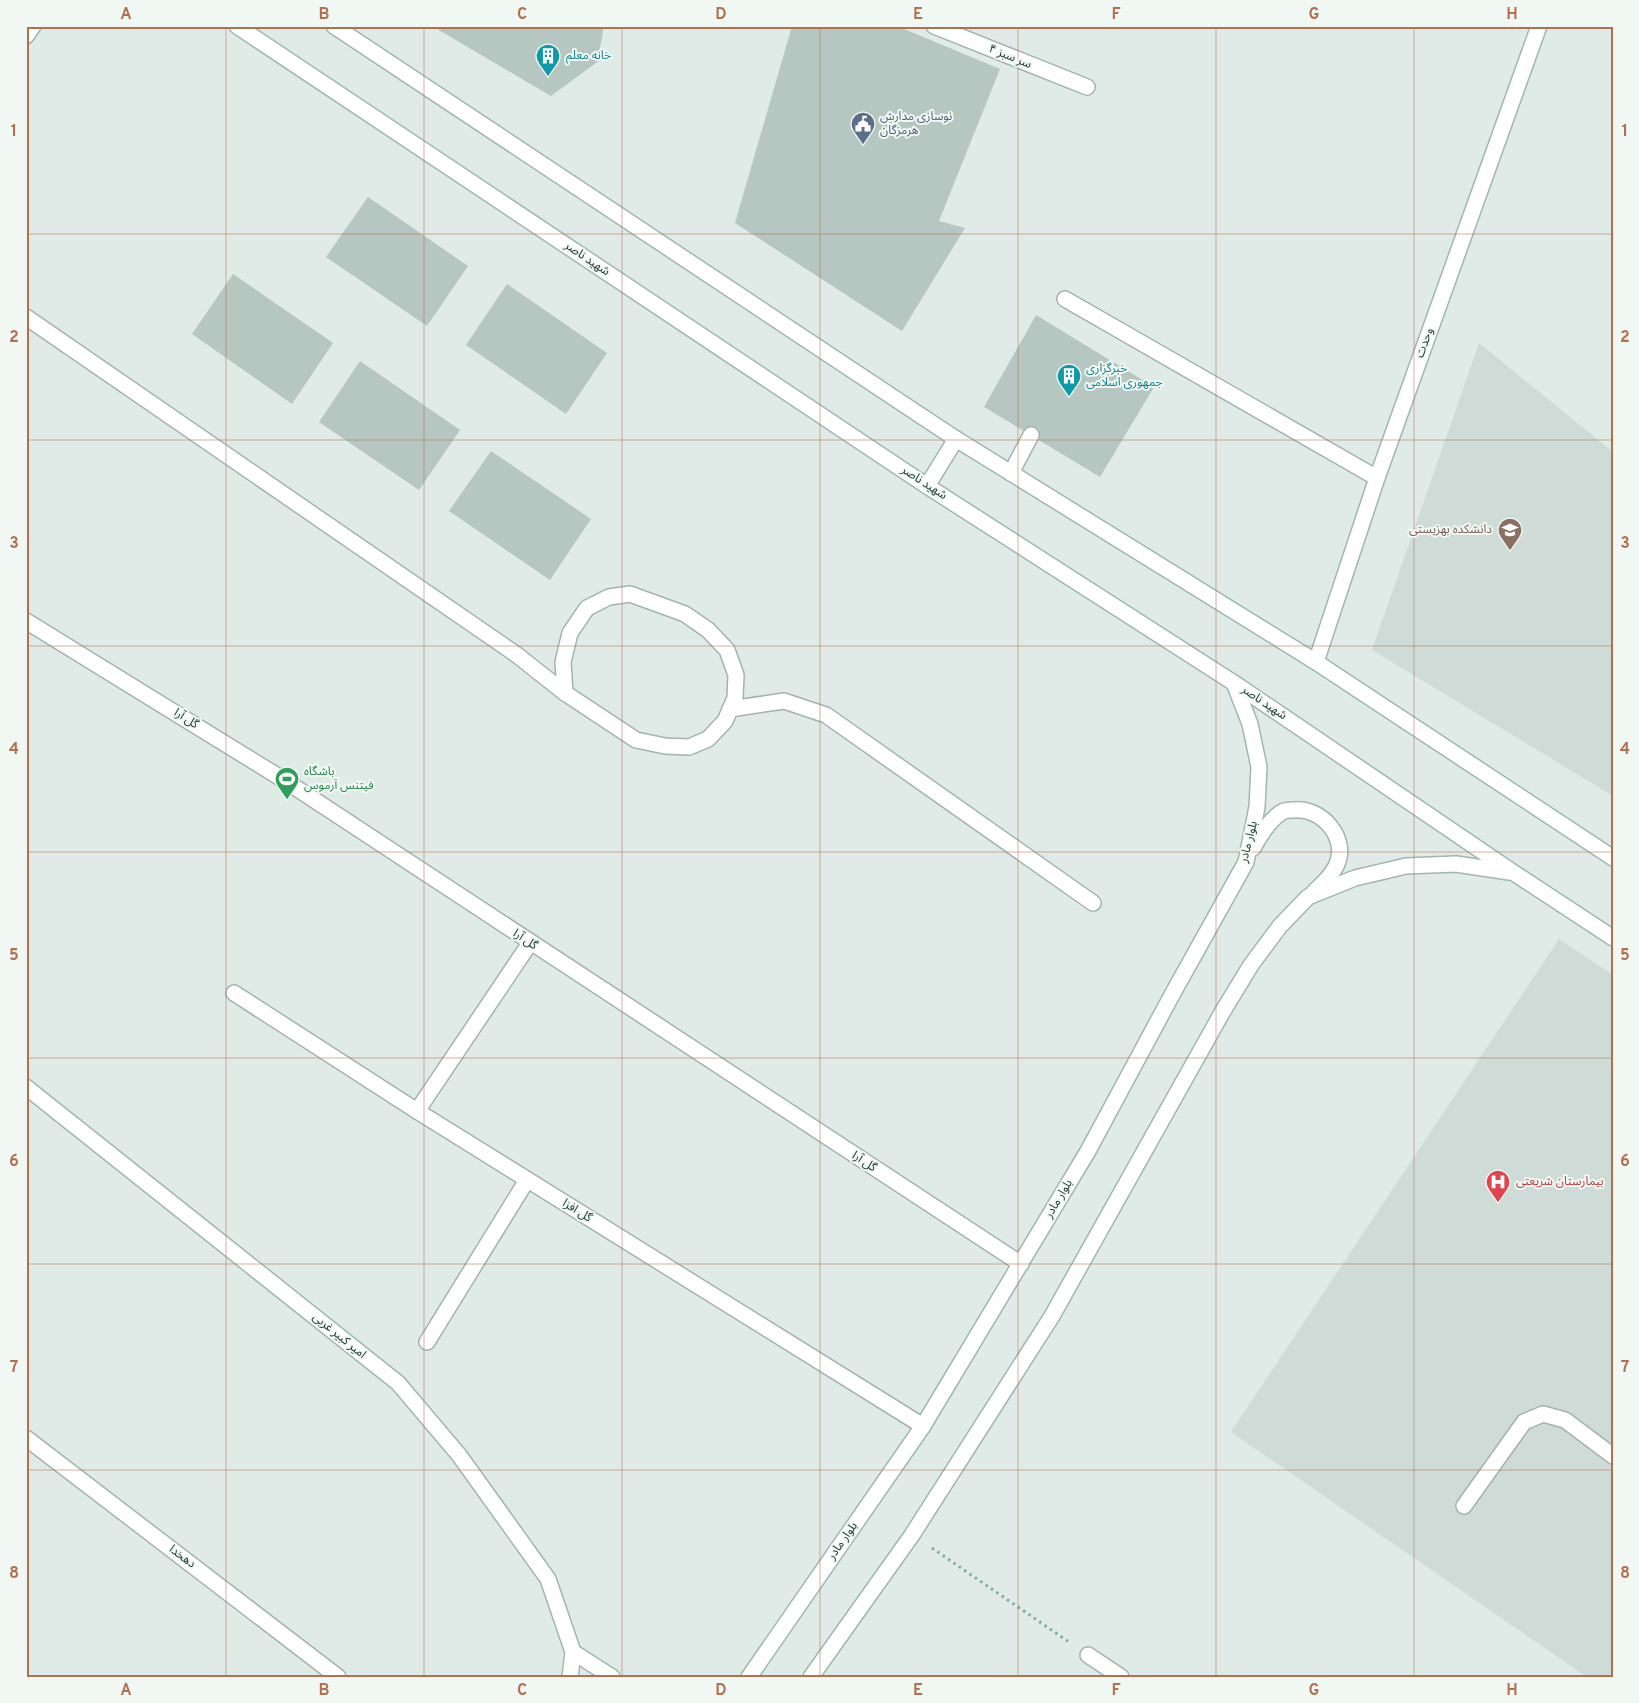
<svg xmlns="http://www.w3.org/2000/svg" width="1639" height="1703" viewBox="0 0 1639 1703" font-family="Overpass,'Noto Sans Arabic',sans-serif">
<rect width="100%" height="100%" fill="#e0ebe7"/>
<g fill="#cedbd6">
<polygon points="1479,343 1613,452 1613,796 1372,650"/>
<polygon points="1559,939 1613,975 1613,1677 1587,1677 1231,1432"/>
</g>
<g fill="#b6c6c0">
<polygon points="432,26 604,26 599,53 604,57 551,96"/>
<polygon points="792,26 897,26 1000,69 939,221 965,228 902,331 735,223"/>
<polygon points="368,197 468,266 427,326 326,257"/>
<polygon points="233,274 333,343 292,404 192,334"/>
<polygon points="507,284 607,353 566,414 466,345"/>
<polygon points="1036,315 1154,387 1100,477 984,407"/>
<polygon points="360,361 460,430 419,490 319,422"/>
<polygon points="491,451 591,519 550,580 449,511"/>
</g>
<g fill="none" stroke-linecap="round" stroke-linejoin="round">
<defs>
<g id="lane">
<polyline points="1065,299 1377,478"/>
<polyline points="1011,473 1031,435"/>
<polyline points="1464,1506 1524,1422 1543,1414 1565,1420 1613,1456"/>
</g>
<g id="street">
<polyline points="934,26 1087,87"/>
<polyline points="26,317 517,655 565,693"/>
<polygon points="630,594 685,614 708,630 727,650 736,675 735,698 725,721 708,739 689,747 665,746 636,740 565,693 563,662 570,633 587,608 609,597"/>
<polyline points="26,621 284,780 1021,1264"/>
<polyline points="730,709 784,701 826,715 1093,903"/>
<polyline points="234,993 417,1111 923,1426"/>
<polyline points="417,1111 530,943"/>
<polyline points="427,1342 527,1180"/>
<polyline points="26,1438 338,1677"/>
<polyline points="1088,1655 1121,1677"/>
</g>
<g id="secondary">
<polyline points="237,26 927,486 1234,683 1514,873 1613,938"/>
<polyline points="334,26 956,439 1316,662 1613,858"/>
<polyline points="26,36 33,26"/>
<polyline points="927,486 956,439"/>
<polyline points="1316,662 1377,478 1539,26"/>
<path d="M1253,848C1260,835 1269,820 1282,812C1285,810 1289,810 1293,810C1321,806 1350,839 1336,866C1331,877 1321,885 1313,893"/>
<polyline points="26,1087 398,1383 459,1455 548,1579 573,1652 570,1677"/>
<polyline points="573,1652 612,1677"/>
<polyline points="749,1677 923,1426 1088,1151 1173,993 1246,862 1257,807 1259,767 1250,724 1234,683"/>
<polyline points="811,1677 912,1535 1052,1316 1223,1011 1251,965 1280,926 1308,897 1355,878 1406,866 1456,864 1509,872"/>
</g>
</defs>
<use href="#lane" stroke="#a3b3ae" stroke-width="18"/>
<use href="#street" stroke="#a3b3ae" stroke-width="18"/>
<use href="#secondary" stroke="#9fb7b0" stroke-width="18"/>
<polyline stroke="#81aea3" stroke-width="3" stroke-dasharray="2.5 4" stroke-linecap="butt" points="932,1548 1069,1642"/>
<use href="#lane" stroke="#fff" stroke-width="15"/>
<use href="#street" stroke="#fff" stroke-width="15"/>
<use href="#secondary" stroke="#fff" stroke-width="15"/>
</g>
<path fill="none" stroke="#b2714e" stroke-width="1" stroke-opacity="0.55" d="M226,26V1677M424,26V1677M622,26V1677M820,26V1677M1018,26V1677M1216,26V1677M1414,26V1677M26,234H1613M26,440H1613M26,646H1613M26,852H1613M26,1058H1613M26,1264H1613M26,1470H1613"/>
<defs>
<symbol id="building-pin" viewBox="-11 -11 22 30"><path d="M0 17L-7.5 6A9.5 9.5 0 1 1 7.5 6Z" fill="#0f9aa8" stroke="#f1f8f4"/><path d="M-4-6H4V6H1V3H-1V6H-4ZM-2.5-4.3h1.7v1.8h-1.7ZM.8-4.3h1.7v1.8H.8ZM-2.5-1h1.7V.8h-1.7ZM.8-1h1.7V.8H.8Z" fill="#fff"/></symbol>
<symbol id="civic-pin" viewBox="-11 -11 22 30"><path d="M0 17L-7.5 6A9.5 9.5 0 1 1 7.5 6Z" fill="#5c6f8a" stroke="#f1f8f4"/><path d="M-.6-6.5H3V-4.5H.6V-3L4-1V1h2V6H-6V1h2V-1L-.6-3ZM-1.2 2.5V6h2.4V2.5Z" fill="#fff"/></symbol>
<symbol id="university-pin" viewBox="-11 -11 22 30"><path d="M0 17L-7.5 6A9.5 9.5 0 1 1 7.5 6Z" fill="#8d6e63" stroke="#f1f8f4"/><path d="M0-5L7-2L0 1L-7-2ZM-4 1L0 2.5L4 1V4Q0 6-4 4Z" fill="#fff"/></symbol>
<symbol id="stadium-pin" viewBox="-11 -11 22 30"><path d="M0 17L-7.5 6A9.5 9.5 0 1 1 7.5 6Z" fill="#2e9e5b" stroke="#f1f8f4"/><path d="M0-5a6.5 5 0 1 0 0 10a6.5 5 0 1 0 0-10ZM-3.5-1.8h7v3.6h-7Z" fill="#fff"/></symbol>
<symbol id="hospital-pin" viewBox="-11 -11 22 30"><path d="M0 17L-7.5 6A9.5 9.5 0 1 1 7.5 6Z" fill="#e0444e" stroke="#f1f8f4"/><path d="M-5-5h3v3.5h4V-5h3V5h-3V1.5h-4V5h-3Z" fill="#fff"/></symbol>
</defs>
<g fill-rule="evenodd">
<use href="#building-pin" x="534" y="42" width="28" height="38"/>
<use href="#civic-pin" x="849" y="110" width="28" height="38"/>
<use href="#building-pin" x="1055" y="362" width="28" height="38"/>
<use href="#university-pin" x="1496" y="516" width="28" height="38"/>
<use href="#stadium-pin" x="273" y="765" width="28" height="38"/>
<use href="#hospital-pin" x="1484" y="1168" width="28" height="38"/>
</g>
<g text-anchor="middle" dominant-baseline="central" stroke-width="4" stroke-linejoin="round" paint-order="stroke">
<g font-size="12" fill="#0d838f" stroke="#f1f8f4" text-anchor="start">
<text x="566" y="56">خانه معلم</text>
<text x="1086" y="369">خبرگزاری<tspan x="1086" dy="14">جمهوری اسلامی</tspan></text>
</g>
<g font-size="12" fill="#213b36" stroke="#f1f8f4">
<text transform="translate(1010 57) rotate(22)">سر سبز ۴</text>
<text transform="translate(587 259) rotate(34)">شهید ناصر</text>
<text transform="translate(1425 343) rotate(-70)">وحدت</text>
<text transform="translate(924 483) rotate(33)">شهید ناصر</text>
<text transform="translate(1264 703) rotate(34)">شهید ناصر</text>
<text transform="translate(186 719) rotate(32)">گل آرا</text>
<text transform="translate(1249 842) rotate(-76)">بلوار مادر</text>
<text transform="translate(525 940) rotate(33)">گل آرا</text>
<text transform="translate(864 1162) rotate(33)">گل آرا</text>
<text transform="translate(1059 1199) rotate(-59)">بلوار مادر</text>
<text transform="translate(577 1211) rotate(32)">گل افزا</text>
<text transform="translate(339 1336) rotate(39)">امیر کبیر غربی</text>
<text transform="translate(843 1541) rotate(-55)">بلوار مادر</text>
<text transform="translate(182 1557) rotate(37)">دهخدا</text>
</g>
<g font-size="12" fill="#4e5e75" stroke="#f1f8f4" text-anchor="start">
<text x="880" y="117">نوسازی مدارش<tspan x="880" dy="14">هرمزگان</tspan></text>
</g>
<g font-size="12" fill="#785e54" stroke="#f1f8f4" text-anchor="end">
<text x="1492" y="530">دانشکده بهزیستی</text>
</g>
<g font-size="12" fill="#27864d" stroke="#f1f8f4" text-anchor="start">
<text x="304" y="772">باشگاه<tspan x="304" dy="14">فیتنس آرموس</tspan></text>
</g>
<g font-size="12" fill="#be3a42" stroke="#f1f8f4" text-anchor="start">
<text x="1516" y="1182">بیمارستان شریعتی</text>
</g>
</g>
<rect width="1639" height="1703" fill="none" stroke="#f1f8f4" stroke-width="55"/>
<rect x="28" y="28" width="1584" height="1648" fill="none" stroke="#b2714e" stroke-width="2"/>
<g font-size="16" text-anchor="middle" font-weight="bold" fill="#b2714e">
<text x="126" y="19">A</text>
<text x="324" y="19">B</text>
<text x="522" y="19">C</text>
<text x="721" y="19">D</text>
<text x="918" y="19">E</text>
<text x="1116" y="19">F</text>
<text x="1314" y="19">G</text>
<text x="1512" y="19">H</text>
<text x="14" y="136">1</text>
<text x="1625" y="136">1</text>
<text x="14" y="342">2</text>
<text x="1625" y="342">2</text>
<text x="14" y="548">3</text>
<text x="1625" y="548">3</text>
<text x="14" y="754">4</text>
<text x="1625" y="754">4</text>
<text x="14" y="960">5</text>
<text x="1625" y="960">5</text>
<text x="14" y="1166">6</text>
<text x="1625" y="1166">6</text>
<text x="14" y="1372">7</text>
<text x="1625" y="1372">7</text>
<text x="14" y="1578">8</text>
<text x="1625" y="1578">8</text>
<text x="126" y="1695">A</text>
<text x="324" y="1695">B</text>
<text x="522" y="1695">C</text>
<text x="721" y="1695">D</text>
<text x="918" y="1695">E</text>
<text x="1116" y="1695">F</text>
<text x="1314" y="1695">G</text>
<text x="1512" y="1695">H</text>
</g>
</svg>
